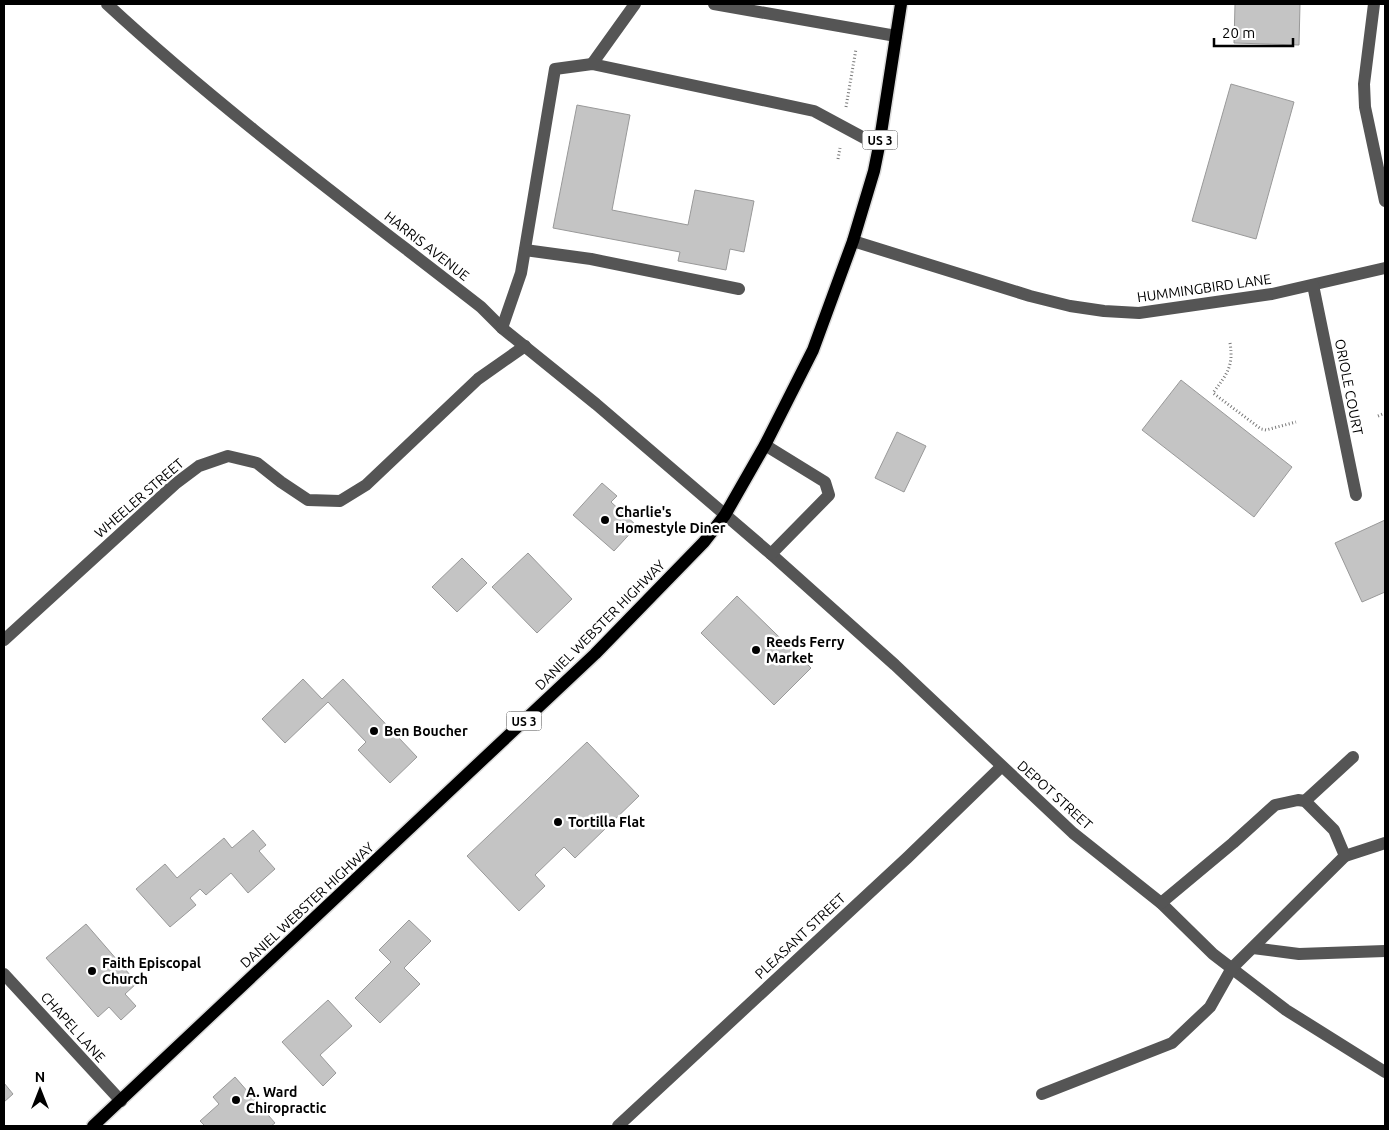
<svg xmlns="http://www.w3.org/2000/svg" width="1389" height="1130" viewBox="0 0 1389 1130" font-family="Ubuntu,sans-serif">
<rect width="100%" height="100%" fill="#fff"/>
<g fill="#c4c4c4" stroke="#999">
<polygon points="1235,4 1300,4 1299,45 1234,43"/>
<polygon points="1231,84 1294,102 1256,239 1192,221"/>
<polygon points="577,105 630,115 612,210 688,225 695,190 754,201 744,252 730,249 726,270 678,261 680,252 553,228"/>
<polygon points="1181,380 1292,467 1254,517 1142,430"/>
<polygon points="897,432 926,446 904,492 875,478"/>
<polygon points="602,483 617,496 611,502 637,526 614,551 573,515"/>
<polygon points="1385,520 1385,592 1362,602 1335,543"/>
<polygon points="528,553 572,599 537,633 492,587"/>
<polygon points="462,558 487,583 457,612 432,587"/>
<polygon points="737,596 811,668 774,705 701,633"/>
<polygon points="303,679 322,699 343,679 417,757 390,783 358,750 366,742 328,702 285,743 262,719"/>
<polygon points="587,742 639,796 575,858 564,847 535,875 545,886 519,911 467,856"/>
<polygon points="253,830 266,845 259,851 275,869 248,893 231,873 206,895 200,889 190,898 196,905 170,927 136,889 165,864 177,878 224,838 232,848"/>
<polygon points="409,920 431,941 404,968 420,984 380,1023 355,998 391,962 379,950"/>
<polygon points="86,924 137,983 125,994 136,1006 121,1020 109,1007 98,1017 46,958"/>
<polygon points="328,1000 352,1026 320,1055 336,1073 323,1086 282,1042"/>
<polygon points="235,1077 275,1123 271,1126 205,1126 200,1121 219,1104 213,1097"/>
<polygon points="4,1083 13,1094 4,1102"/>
</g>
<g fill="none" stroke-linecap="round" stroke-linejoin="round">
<defs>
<polyline id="major" points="93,1126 595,654 704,542 725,515 765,445 813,350 853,241 874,171 879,146 901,4"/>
</defs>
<use href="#major" stroke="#dbdbdb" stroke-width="15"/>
<g stroke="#777" stroke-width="3" stroke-dasharray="1 2.5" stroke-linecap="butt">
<polyline points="846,107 856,49"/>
<polyline points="838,159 840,148"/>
<path d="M1230,343C1234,367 1226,375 1213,393L1261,429L1266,430L1296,422"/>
<polyline points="1378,416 1385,413"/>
</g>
<g stroke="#555" stroke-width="12">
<path d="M107,4C225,113 354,208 481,307L502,328L596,404L771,554L895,665L1073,833L1161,903L1213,954L1286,1010L1385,1072"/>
<polyline points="714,4 896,36"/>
<polyline points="1374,4 1364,84 1365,107 1385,201"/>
<polyline points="592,64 635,4"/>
<polyline points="853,241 1030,296 1070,306 1104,311 1139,313 1272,294 1385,268"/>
<polyline points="525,250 591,259 739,289"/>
<polyline points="1313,285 1356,495"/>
<polyline points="502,328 521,273 555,69 592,64 814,111 879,146"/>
<polyline points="765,445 825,482 829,495 771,554"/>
<polyline points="4,640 175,484 199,466 228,456 257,463 281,482 308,500 340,501 366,485 478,379 525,346"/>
<polyline points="1305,801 1353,757"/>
<polyline points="1345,856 1385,843"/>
<polyline points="1253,948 1299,954 1385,951"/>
<polyline points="4,974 121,1101"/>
<polyline points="1042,1094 1172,1043 1210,1007 1232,968 1345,856 1334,830 1305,801 1298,800 1275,805 1233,843 1161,903"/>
<polyline points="618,1126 907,858 1001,767"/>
</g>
<use href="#major" stroke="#000" stroke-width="12"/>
</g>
<g fill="#000" stroke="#fff" stroke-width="2">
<circle cx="605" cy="520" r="5"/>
<circle cx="756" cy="650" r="5"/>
<circle cx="374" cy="731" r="5"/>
<circle cx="558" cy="822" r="5"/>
<circle cx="92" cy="971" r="5"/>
<circle cx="236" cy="1100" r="5"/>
</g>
<g text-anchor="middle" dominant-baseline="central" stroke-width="5" stroke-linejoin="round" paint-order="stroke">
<g fill="#fff" stroke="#4c4c4c" stroke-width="1">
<rect x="862.5" y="130.5" width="35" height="19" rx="4"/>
<rect x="506.5" y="711.5" width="35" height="19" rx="4"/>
</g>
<g font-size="12" font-weight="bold" fill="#000">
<text x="880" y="140">US 3</text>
<text x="524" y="721">US 3</text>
</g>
<g font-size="14" fill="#000" stroke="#fff">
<text transform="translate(427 246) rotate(38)">HARRIS AVENUE</text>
<text transform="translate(1204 288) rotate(-8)">HUMMINGBIRD LANE</text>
<text transform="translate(1349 387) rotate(79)">ORIOLE COURT</text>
<text transform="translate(139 498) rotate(-41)">WHEELER STREET</text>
<text transform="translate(600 625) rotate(-45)">DANIEL WEBSTER HIGHWAY</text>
<text transform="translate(1055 795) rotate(42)">DEPOT STREET</text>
<text transform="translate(307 905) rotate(-43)">DANIEL WEBSTER HIGHWAY</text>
<text transform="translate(800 936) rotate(-43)">PLEASANT STREET</text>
<text transform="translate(73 1027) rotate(48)">CHAPEL LANE</text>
</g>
<g font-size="14" font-weight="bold" fill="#000" stroke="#fff" text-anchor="start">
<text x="615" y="512">Charlie's<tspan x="615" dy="16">Homestyle Diner</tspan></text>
<text x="766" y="642">Reeds Ferry<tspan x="766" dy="16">Market</tspan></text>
<text x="384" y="731">Ben Boucher</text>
<text x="568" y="822">Tortilla Flat</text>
<text x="102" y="963">Faith Episcopal<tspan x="102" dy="16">Church</tspan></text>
<text x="246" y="1092">A. Ward<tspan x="246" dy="16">Chiropractic</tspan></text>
</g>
</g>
<rect width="1389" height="1130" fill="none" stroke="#000000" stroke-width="10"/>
<g transform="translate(40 1090)" stroke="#ffffff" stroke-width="4" paint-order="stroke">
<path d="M0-4L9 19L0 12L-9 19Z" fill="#000000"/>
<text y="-8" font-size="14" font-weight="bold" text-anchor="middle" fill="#000000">N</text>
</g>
<path d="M1214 38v8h79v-8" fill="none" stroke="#000000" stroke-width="2.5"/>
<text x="1222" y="38" font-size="15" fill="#000000" stroke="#ffffff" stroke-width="4" paint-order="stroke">20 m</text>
</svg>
